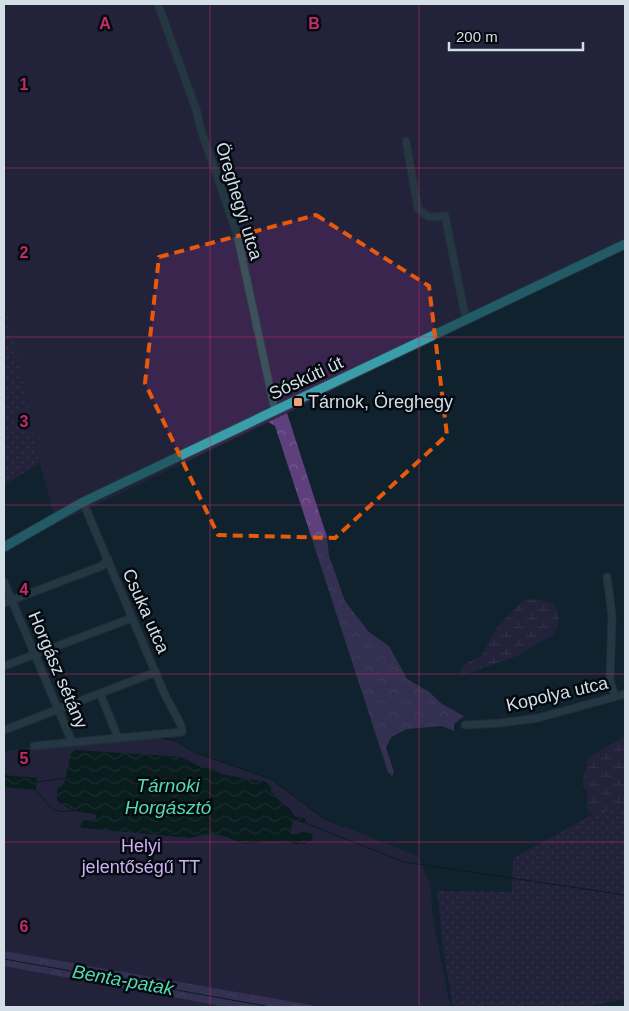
<svg xmlns="http://www.w3.org/2000/svg" width="629" height="1011" viewBox="0 0 629 1011" font-family="Arial,sans-serif">
<defs>
<pattern id="grass-dots" width="8" height="8" patternUnits="userSpaceOnUse" patternTransform="scale(1.25)"><rect width="8" height="8" fill="#39254d"/><path d="M2 2h.1M6 6h.1" fill="none" stroke="#554467" stroke-width="1.8" stroke-linecap="round"/></pattern>
<pattern id="forest-crowns" width="20" height="18" patternUnits="userSpaceOnUse" patternTransform="scale(1.25)"><rect width="20" height="18" fill="#5e407d"/><path d="M2 6a3 3 0 1 1 6 0M12 15a3 3 0 1 1 6 0" fill="none" stroke="#745b8f"/></pattern>
<pattern id="wetland-marsh" width="20" height="14" patternUnits="userSpaceOnUse" patternTransform="scale(1.25)"><rect width="20" height="14" fill="#39254d"/><path d="M1 5h8M5 5V1M11 12h8M15 12V8" fill="none" stroke="#554467"/></pattern>
<pattern id="water-waves" width="16" height="10" patternUnits="userSpaceOnUse" patternTransform="scale(1.25)"><rect width="16" height="10" fill="#00150c"/><path d="M0 5q4-4 8 0t8 0" fill="none" stroke="#24372f"/></pattern>
</defs>
<rect width="100%" height="100%" fill="#10222d"/>
<g fill="url(#grass-dots)">
<polygon points="4,316 9,316 40,463 4,485"/>
<polygon points="625,800 625,999 584,1007 453,1007 444,954 437,891 512,892 513,858 594,814 617,807"/>
</g>
<g fill="url(#forest-crowns)">
<polygon points="287,413 327,537 329,556 345,601 369,632 389,646 407,679 428,691 442,704 464,716 454,724 454,731 442,726 407,729 391,737 386,748 394,772 392,776 388,772 275,426 268,422"/>
<polygon points="4,917 381,1007 70,1007 4,995"/>
</g>
<g fill="url(#wetland-marsh)">
<polygon points="535,599 553,603 558,612 559,623 554,634 517,656 464,675 460,672 465,664 482,655 498,626 523,601"/>
<path d="M625,736V800C617,807 600,817 589,812L586,805C590,796 587,792 582,784L588,758Z"/>
</g>
<g fill="#39254d">
<polygon points="4,4 625,4 625,246 461,325 287,413 88,509 56,523 40,463 9,316 4,316"/>
<polygon points="158,738 176,741 193,752 271,779 323,818 419,857 423,869 430,883 433,919 450,1007 322,1007 4,951 4,752 24,748"/>
<polygon points="4,966 227,1007 4,1007"/>
</g>
<g fill="url(#water-waves)">
<path d="M75,750L173,756L181,757L201,767L215,769L221,774L266,782L271,787V792C275,795 277,798 280,801C286,807 291,807 294,816L306,819L304,823L293,820L290,834H296L302,832L311,833L313,838L311,841C298,848 286,841 272,841C264,842 246,846 238,842C228,837 221,834 208,834C201,834 196,837 190,838L81,828L80,826L84,820L93,821L96,819V816L94,814L73,811L57,801V789L64,784L71,753Z"/>
<polygon points="4,775 37,778 36,790 4,787"/>
</g>
<g fill="none" stroke-linecap="round" stroke-linejoin="round">
<g stroke="#00150c" stroke-width="1">
<polyline points="159,738 176,741 193,752 271,779 323,818 344,827"/>
<polyline points="37,782 66,778"/>
<path d="M36,790C49,805 52,816 73,810"/>
<polyline points="305,823 404,862 625,895"/>
<polyline points="4,959 271,1007"/>
</g>
<defs>
<g id="minor">
<polyline points="158,4 197,112 200,127 237,234 275,411"/>
<polyline points="406,141 418,209 429,217 445,216 466,320"/>
<polyline points="607,577 612,615 610,681 615,696"/>
<polyline points="4,582 72,742"/>
<polyline points="4,603 102,566 108,559"/>
<polyline points="4,666 132,618"/>
<polyline points="100,693 118,738"/>
<polyline points="465,725 501,723 538,718 625,694"/>
<polyline points="4,730 156,672"/>
<polyline points="34,746 182,732 181,725 165,695 83,502"/>
</g>
<polyline id="major" points="4,547 83,502 625,244"/>
</defs>
<use href="#minor" stroke="#333e47" stroke-width="9"/>
<use href="#major" stroke="#333e47" stroke-width="11"/>
<use href="#minor" stroke="#3d515d" stroke-width="7"/>
<use href="#major" stroke="#399eaa" stroke-width="9"/>
</g>
<path d="M0 0H629V1011H0ZM316,215L429,286L447,435L335,538L218,535L145,383L159,257Z" fill="#10222d" fill-opacity=".55" fill-rule="evenodd"/>
<path fill="none" stroke="#e8590c" stroke-width="4" stroke-dasharray="10 6" stroke-linejoin="round" d="M316,215L429,286L447,435L335,538L218,535L145,383L159,257Z"/>
<path fill="none" stroke="#c42c69" stroke-width="1" stroke-opacity="0.55" d="M210,4V1007M419,4V1007M4,168H625M4,337H625M4,505H625M4,674H625M4,842H625"/>
<rect fill="#f0a279" stroke="#040a0f" stroke-width="2" x="293" y="397" width="10" height="10" rx="2.5"/>
<g text-anchor="middle" dominant-baseline="central" stroke-width="5" stroke-linejoin="round" paint-order="stroke">
<g font-size="18" fill="#d3dee6" stroke="#040a0f">
<text transform="translate(239 201) rotate(73)">Öreghegyi utca</text>
<text transform="translate(306 378) rotate(-25)">Sóskúti út</text>
<text transform="translate(146 611) rotate(66)">Csuka utca</text>
<text transform="translate(58 670) rotate(67)">Horgász sétány</text>
<text transform="translate(557 694) rotate(-13)">Kopolya utca</text>
</g>
<g font-size="18" fill="#d3dee6" stroke="#040a0f" text-anchor="start">
<text x="308" y="402">Tárnok, Öreghegy</text>
</g>
<g font-size="18" fill="#d1aff7" stroke="#040a0f">
<text x="141" y="846">Helyi<tspan x="141" dy="21">jelentőségű TT</tspan></text>
</g>
<g font-size="19" font-style="italic" fill="#55daaf" stroke="#040a0f">
<text x="168" y="785">Tárnoki<tspan x="168" dy="22">Horgásztó</tspan></text>
<text transform="translate(123 980) rotate(10)">Benta-patak</text>
</g>
</g>
<g font-size="16" text-anchor="middle" font-weight="bold" fill="#c42c69" stroke="#040a0f" stroke-width="5" stroke-linejoin="round" paint-order="stroke">
<text x="105" y="29">A</text>
<text x="314" y="29">B</text>
<text x="24" y="90">1</text>
<text x="24" y="258">2</text>
<text x="24" y="427">3</text>
<text x="24" y="595">4</text>
<text x="24" y="764">5</text>
<text x="24" y="932">6</text>
</g>
<rect width="629" height="1011" fill="none" stroke="#d3dee6" stroke-width="10"/>
<path d="M449 42v8h134v-8" fill="none" stroke="#d3dee6" stroke-width="2.5"/>
<text x="456" y="42" font-size="15" fill="#d3dee6" stroke="#040a0f" stroke-width="4" paint-order="stroke">200 m</text>
</svg>
